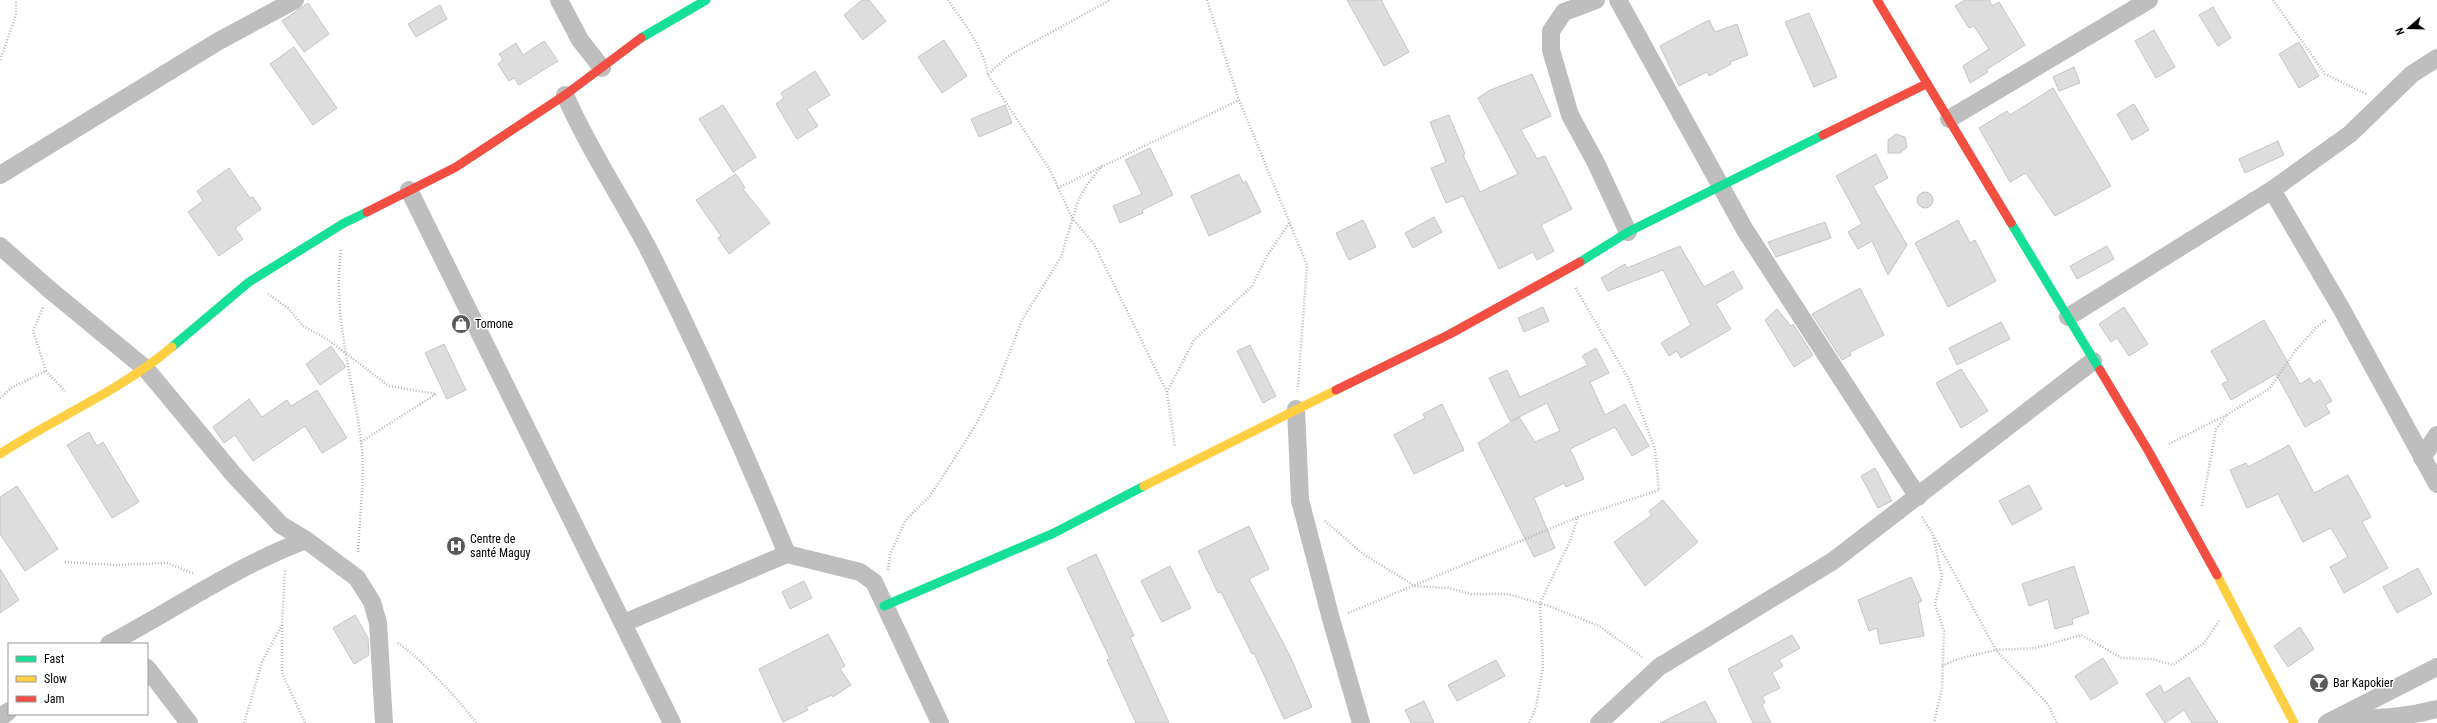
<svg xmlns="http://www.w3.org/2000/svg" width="2437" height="723" viewBox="0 0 2437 723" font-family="'Roboto Condensed',sans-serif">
<rect width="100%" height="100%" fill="#fff"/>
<g fill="#ddd" stroke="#c5c5c5" fill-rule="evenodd">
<polygon points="862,0 869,0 886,21 863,40 844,15"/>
<polygon points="1347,0 1381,0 1409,52 1384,66"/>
<polygon points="1965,0 1989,0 1992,6 1999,2 2025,45 1986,70 1988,72 1970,83 1963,66 1989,49 1974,26 1969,28 1955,6"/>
<polygon points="308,3 329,34 304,52 282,21"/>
<polygon points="440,5 447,19 416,37 408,24"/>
<polygon points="2213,7 2231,38 2218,46 2199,15"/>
<polygon points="1809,13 1837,77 1814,87 1785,22"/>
<polygon points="1709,20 1715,32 1737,24 1748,55 1730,62 1731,64 1709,76 1707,72 1679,86 1660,46"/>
<polygon points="2154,30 2175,67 2156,78 2135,41"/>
<polygon points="944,40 967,76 942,93 918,57"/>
<polygon points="544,41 558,61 519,85 514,78 509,81 498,64 503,60 499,54 516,43 523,55"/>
<polygon points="2299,42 2319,76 2299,88 2279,54"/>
<polygon points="294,47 337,108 313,125 270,64"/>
<polygon points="2074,67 2080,83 2059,91 2053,77"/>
<polygon points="815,71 830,95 807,109 818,126 797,139 776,104 784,98 781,93"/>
<polygon points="1532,74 1551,116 1521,130 1537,159 1545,156 1572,209 1541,225 1554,251 1537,260 1533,252 1499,269 1463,196 1446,203 1431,168 1446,162 1430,122 1449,115 1465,154 1463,155 1480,192 1518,174 1478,98 1490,90"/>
<polygon points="2053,88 2111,186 2055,216 2026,173 2010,182 1979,128 2007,111 2010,115"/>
<polygon points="2134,104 2149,130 2132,140 2117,114"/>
<polygon points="723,105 756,157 733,172 699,119"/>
<polygon points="1005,105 1012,123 979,137 971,119"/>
<polygon points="1896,134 1905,137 1907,147 1900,153 1888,153 1888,140"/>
<polygon points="2278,141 2284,155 2245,173 2239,159"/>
<polygon points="1150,148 1173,195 1142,210 1143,213 1120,223 1113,206 1142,194 1125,160"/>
<polygon points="1876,154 1888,178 1873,186 1907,245 1888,275 1872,241 1858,249 1848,232 1862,224 1836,176"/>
<polygon points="229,168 250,198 253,197 261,209 235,228 243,239 219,256 188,212 203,201 197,191"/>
<polygon points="736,174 745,188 743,189 770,223 729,254 718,238 721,236 696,200"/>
<polygon points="1239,174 1243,183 1246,181 1261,212 1209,236 1191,196"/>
<circle cx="1925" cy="200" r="8"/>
<polygon points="1434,217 1442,232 1413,248 1405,233"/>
<polygon points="1363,220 1376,247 1349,260 1336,233"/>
<polygon points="1958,220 1970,243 1975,240 1996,281 1948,307 1915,243"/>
<polygon points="1825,222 1831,238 1776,257 1768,242"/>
<polygon points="1680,246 1704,287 1733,271 1743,288 1716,304 1731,329 1681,358 1677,351 1669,356 1661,343 1691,325 1663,270 1608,291 1601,278 1625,264 1627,268"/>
<polygon points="2107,246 2114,259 2077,279 2070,266"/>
<polygon points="1860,288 1884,335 1850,352 1851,355 1842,360 1812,314"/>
<polygon points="1543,307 1549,321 1524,332 1518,318"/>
<polygon points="2124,307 2148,344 2129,356 2117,338 2111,342 2099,324"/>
<polygon points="1777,309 1791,326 1793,324 1813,355 1794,367 1765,320"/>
<polygon points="2264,320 2300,384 2310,378 2313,384 2320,380 2332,401 2325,405 2330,413 2305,427 2276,374 2231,400 2222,384 2228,381 2211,351"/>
<polygon points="2001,322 2010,339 1957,365 1949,348"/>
<polygon points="444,344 466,390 447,399 425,353"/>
<polygon points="1250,345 1276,396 1263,403 1237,351"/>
<polygon points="331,346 346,367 320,385 306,364"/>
<path d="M1596,348L1609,373L1590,382L1605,415L1625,404L1649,446L1632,456L1615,427L1570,449L1584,479L1566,487L1564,483L1534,498L1555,548L1534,557L1478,443L1519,417L1510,421L1489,378L1507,370L1520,397L1588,365L1582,356ZM1547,403L1560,431L1535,442L1519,417Z"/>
<polygon points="1961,369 1988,411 1961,428 1936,383"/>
<polygon points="317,390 347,438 322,453 305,426 253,461 235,435 224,443 213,427 249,399 262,417 287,400 291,406"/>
<polygon points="1442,404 1464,450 1414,474 1394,435 1425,418 1423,414"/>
<polygon points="89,432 97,446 103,442 139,502 112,518 67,445"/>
<polygon points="2289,445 2314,493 2348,475 2371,517 2362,522 2388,568 2344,593 2330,567 2348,557 2331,528 2303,542 2278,494 2247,508 2230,470 2246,463 2248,467"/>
<polygon points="1875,468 1892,501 1878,508 1861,476"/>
<polygon points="2029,485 2042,509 2012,525 1999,501"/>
<polygon points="17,486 58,549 25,571 0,534 0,497"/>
<polygon points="1663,500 1698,542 1645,586 1614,542 1652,515 1649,511"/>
<polygon points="1249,526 1269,569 1249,579 1289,654 1312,707 1284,719 1254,653 1252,654 1221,592 1218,593 1198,551"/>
<polygon points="1096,554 1134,636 1130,637 1169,723 1136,723 1107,660 1110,659 1067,568"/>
<polygon points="1170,566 1191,608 1162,622 1141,581"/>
<polygon points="2074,566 2089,613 2072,619 2073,624 2055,629 2048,599 2029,606 2022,584"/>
<polygon points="2418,568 2432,594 2397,613 2383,587"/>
<polygon points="0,569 19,600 0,613"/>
<polygon points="1911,577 1922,601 1918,603 1924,636 1880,644 1877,628 1869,631 1858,600"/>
<polygon points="804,581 812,598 790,609 782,592"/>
<polygon points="355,615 368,638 369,655 354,664 333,628"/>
<polygon points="2300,627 2314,649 2288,667 2274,646"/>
<polygon points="828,634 845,666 840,669 851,685 833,697 832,695 806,707 808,710 783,722 759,669"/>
<polygon points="1792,635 1800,648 1779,660 1783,666 1772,673 1780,688 1762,697 1765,702 1762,705 1771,723 1753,723 1728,669"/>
<polygon points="2103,658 2118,683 2091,700 2075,676"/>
<polygon points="1496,660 1505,676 1457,701 1448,685"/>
<polygon points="2189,677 2218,723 2192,723 2184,710 2165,723 2146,694 2160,685 2164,693"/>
<polygon points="1424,701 1434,723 1411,723 1405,710"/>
<polygon points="1705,701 1717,723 1660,723"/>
</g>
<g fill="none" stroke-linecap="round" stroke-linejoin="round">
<g stroke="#b8b8b8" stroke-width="2.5" stroke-dasharray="1 2" stroke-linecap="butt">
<path d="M948,0C962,20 985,50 988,75L1050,170L1072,218L1094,244L1167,392L1175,447"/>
<polyline points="1207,0 1239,100 1307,265 1298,387"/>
<polyline points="2273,0 2325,74 2366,94"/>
<polyline points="0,60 16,15 16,0"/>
<polyline points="988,74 1010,55 1110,0"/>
<polyline points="1058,188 1239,100"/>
<path d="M341,250C332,315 353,378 361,442C366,479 359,517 358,554"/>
<polyline points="268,294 288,308 303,326 327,339 389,386 436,394 361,442"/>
<polyline points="46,371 65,391"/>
<polyline points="1167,392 1194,340 1252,286 1267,256 1289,223"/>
<polyline points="0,398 11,388 46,371 33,331 43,307"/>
<polyline points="2169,444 2226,415"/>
<polyline points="2202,506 2216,429 2228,414 2270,388 2295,351 2316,328 2327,319"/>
<polyline points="1922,517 1933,535 1942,577 1935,604 1944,631 1942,688 1934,723"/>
<polyline points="1325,521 1363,554 1415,586 1448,588 1471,594 1508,594 1549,606 1599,626 1642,657"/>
<polyline points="1935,538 1996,650 2048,704 2057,723"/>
<polyline points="65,562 116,565 167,563 195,574"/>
<polyline points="888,570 890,555 905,521 930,496 974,428 998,383 1022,320 1061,257 1078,201 1088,183 1103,165"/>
<polyline points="1348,613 1578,517 1659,490 1655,449 1629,380 1575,287"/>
<polyline points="282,625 282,673 305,723"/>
<path d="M398,643C428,665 453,695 477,723"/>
<polyline points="1942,666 1958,659 1996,650 2036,648 2081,635 2122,658 2152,659 2173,665 2204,643 2219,621"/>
<polyline points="244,723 262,662 282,625 285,569"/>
<polyline points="1529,723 1536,707 1543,667 1540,603 1570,541 1578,517"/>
</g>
<g stroke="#bebebe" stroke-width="18">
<polyline points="559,0 580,40 602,68"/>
<polyline points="1596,0 1564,12 1551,31 1551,50 1570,115 1596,163 1628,232"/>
<polyline points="1618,0 1745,230 1918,497"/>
<path d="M565,95C589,150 623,200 651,254C700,352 745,452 787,554"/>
<polyline points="1949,119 2149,0"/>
<polyline points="0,175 217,42 295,0"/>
<polyline points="409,190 672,723"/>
<polyline points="2272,190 2341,308 2437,484"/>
<polyline points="0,246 50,290 146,369 234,475 281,525 306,540 357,578 372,602 378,623 384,723"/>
<polyline points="2068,317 2272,190 2350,134 2412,74 2437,58"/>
<polyline points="1296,409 1300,500 1331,619 1361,723"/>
<polyline points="2422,458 2437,435"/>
<polyline points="624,623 787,554 860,572 874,582 940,723"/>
<path d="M109,644C175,609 236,566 306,540"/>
<polyline points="147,668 189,723"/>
<polyline points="0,718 9,711"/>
<path d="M2341,720C2376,718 2403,718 2437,709"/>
<polyline points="1599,723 1659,667 1833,561 2093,361"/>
<polyline points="2327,723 2437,667"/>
</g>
<g stroke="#16e098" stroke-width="9">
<polyline points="641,38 706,0"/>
<polyline points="2011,223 2100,370"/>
<polyline points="1580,262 1628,232 1823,135"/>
<polyline points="172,347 249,282 344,223 367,212"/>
<polyline points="884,606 1054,533 1144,486"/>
</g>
<g stroke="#ffcf43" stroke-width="9">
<path d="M0,454C56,417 120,391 172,347"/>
<polyline points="1144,486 1336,390"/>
<polyline points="2217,575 2294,723"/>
</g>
<g stroke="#f24e42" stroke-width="9">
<polyline points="1877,0 2011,223"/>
<polyline points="1823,135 1926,84"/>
<polyline points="367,212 456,167 565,95 641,38"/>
<polyline points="2100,370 2149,452 2217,575"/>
<polyline points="1336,390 1450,334 1580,262"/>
</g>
</g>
<defs>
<symbol id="shop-disc" viewBox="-11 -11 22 22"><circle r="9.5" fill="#595959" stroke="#fff"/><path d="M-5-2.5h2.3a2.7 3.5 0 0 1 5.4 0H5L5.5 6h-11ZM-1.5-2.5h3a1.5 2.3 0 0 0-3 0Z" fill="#fff"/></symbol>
<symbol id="hospital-disc" viewBox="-11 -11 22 22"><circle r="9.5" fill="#595959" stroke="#fff"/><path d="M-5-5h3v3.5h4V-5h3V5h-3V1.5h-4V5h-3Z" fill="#fff"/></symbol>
<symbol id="bar-disc" viewBox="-11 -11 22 22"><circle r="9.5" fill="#595959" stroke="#fff"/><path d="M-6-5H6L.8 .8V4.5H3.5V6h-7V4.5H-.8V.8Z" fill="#fff"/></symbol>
</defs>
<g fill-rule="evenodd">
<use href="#shop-disc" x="450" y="313" width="22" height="22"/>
<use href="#hospital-disc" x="445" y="535" width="22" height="22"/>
<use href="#bar-disc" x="2308" y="672" width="22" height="22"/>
</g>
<g text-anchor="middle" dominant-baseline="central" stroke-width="3" stroke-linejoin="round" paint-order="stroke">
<g font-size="12" fill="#000" stroke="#fff" text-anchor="start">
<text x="475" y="324">Tomone</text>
<text x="470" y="539">Centre de<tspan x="470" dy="14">santé Maguy</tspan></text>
<text x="2333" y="683">Bar Kapokier</text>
</g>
</g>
<rect x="8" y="643" width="140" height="72" fill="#ffffff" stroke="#999999"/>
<rect x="16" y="656" width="20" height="6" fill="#16e098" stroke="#999999"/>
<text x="44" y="663" font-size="12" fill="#000000">Fast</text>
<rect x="16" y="676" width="20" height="6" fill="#ffcf43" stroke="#999999"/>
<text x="44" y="683" font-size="12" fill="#000000">Slow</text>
<rect x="16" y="696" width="20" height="6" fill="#f24e42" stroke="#999999"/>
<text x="44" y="703" font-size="12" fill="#000000">Jam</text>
<g transform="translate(2409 28) rotate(250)" stroke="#ffffff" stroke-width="3" paint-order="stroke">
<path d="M0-3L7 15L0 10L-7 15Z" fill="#000000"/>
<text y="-6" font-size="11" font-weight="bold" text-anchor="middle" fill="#000000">N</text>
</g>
</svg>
